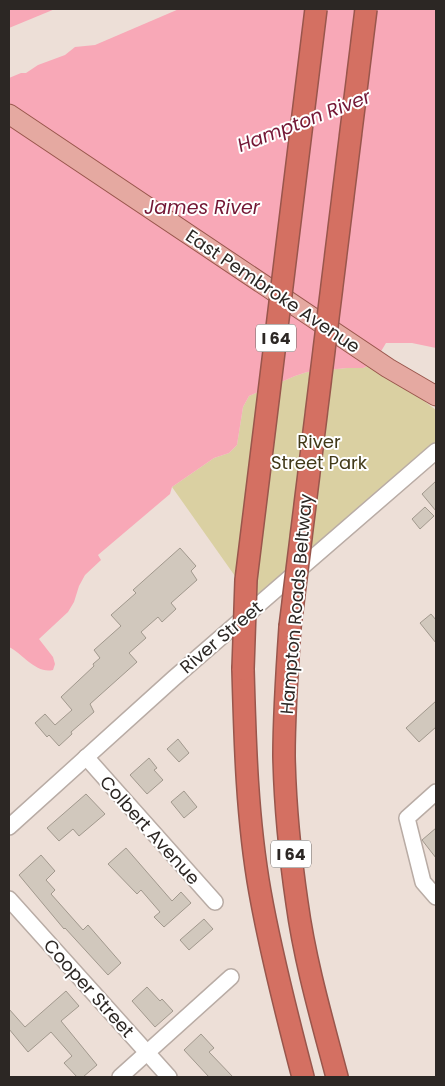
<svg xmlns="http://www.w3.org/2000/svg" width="445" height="1086" viewBox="0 0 445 1086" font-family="Poppins,sans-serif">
<rect width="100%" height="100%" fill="#eddfd7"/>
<polygon fill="#dad0a2" points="374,363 436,410 436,452 259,610 172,487 214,458 229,453 237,445 243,407 249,396 295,376 307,372 347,368 363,368"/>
<g fill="#f8a8b7">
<polygon points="9,9 55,9 9,28"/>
<path d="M179,9H436V348L412,343H386L374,363L363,368H347L307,372L295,376L249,396L243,407L237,445L229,453L214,458L172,487L170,494L98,555L101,560L85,575L79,586L74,602L68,612L39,639L53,657L55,664L53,670C36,674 23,654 9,647V78L21,73H26L38,65L65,55L75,47L95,45Z"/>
</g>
<g fill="#d1c8bd" stroke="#a1988d">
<polygon points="436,481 436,511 422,494"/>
<polygon points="425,507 434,516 420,529 412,519"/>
<polygon points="180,548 196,566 191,571 197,580 171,603 176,609 162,622 158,617 141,632 146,638 129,653 137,662 90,704 94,712 71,732 72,734 59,746 49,735 47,737 35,723 45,714 55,725 72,710 61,697 94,666 93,664 100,658 94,650 121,626 111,615 136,593 133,590"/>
<polygon points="431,614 436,620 436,643 420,623"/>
<polygon points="436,701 436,727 419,742 406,728"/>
<polygon points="178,739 189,753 179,762 167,749"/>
<polygon points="149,758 157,768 154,770 163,780 147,794 130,775"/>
<polygon points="184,791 197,807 184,818 171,802"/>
<polygon points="86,794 105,814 79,836 73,829 59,841 47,828"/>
<polygon points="436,828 436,858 422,840"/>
<polygon points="126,848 172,901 181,892 191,903 164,927 154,917 160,912 141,890 137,894 108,864"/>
<polygon points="41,855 55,871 46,880 55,890 51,894 83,930 88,925 121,963 108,975 65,928 64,929 19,875"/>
<polygon points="204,919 213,929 189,950 180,940"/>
<polygon points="147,987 160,1001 162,999 173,1011 155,1027 132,1001"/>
<polygon points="66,991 79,1006 61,1021 97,1065 83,1077 77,1077 64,1063 72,1056 51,1032 28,1052 9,1029 9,1009 25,1027"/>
<polygon points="201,1034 214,1048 209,1052 233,1077 209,1077 184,1050"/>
</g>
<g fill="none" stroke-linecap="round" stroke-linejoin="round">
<defs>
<g id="minor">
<polyline points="86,757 215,902"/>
<polyline points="436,792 407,818 423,882 436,897"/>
<polyline points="9,827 174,678 436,451"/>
<polyline points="9,899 169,1077"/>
<polyline points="120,1077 231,977"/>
</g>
<polyline id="major" points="9,114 388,368 436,396"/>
<g id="highway">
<path d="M290,627C287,670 284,713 284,756C285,805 290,855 297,903C305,962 322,1020 337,1077"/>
<path d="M243,669C245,743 247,819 260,892C271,954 287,1016 303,1077"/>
</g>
</defs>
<use href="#minor" stroke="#b9aca5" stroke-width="18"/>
<use href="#major" stroke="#99564c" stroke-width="21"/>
<use href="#highway" stroke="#99564c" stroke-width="24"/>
<use href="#minor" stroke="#fff" stroke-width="15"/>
<use href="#major" stroke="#e5a9a1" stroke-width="19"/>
<use href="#highway" stroke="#d47062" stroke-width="21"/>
<defs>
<g id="highway-bridge">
<polyline points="290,627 366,9"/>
<polyline points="243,669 246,580 316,9"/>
</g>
</defs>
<use href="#highway-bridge" stroke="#99564c" stroke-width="24" stroke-linecap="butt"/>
<use href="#highway-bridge" stroke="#d47062" stroke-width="21"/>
</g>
<g text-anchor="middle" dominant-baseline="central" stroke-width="4" stroke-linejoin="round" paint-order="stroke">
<g fill="#fff" stroke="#6b6866" stroke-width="1">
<rect x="256" y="324.5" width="40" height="27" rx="4"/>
<rect x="271" y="840.5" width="40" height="27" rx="4"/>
</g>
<g font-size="16" font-weight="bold" fill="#2c2724">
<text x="276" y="338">I 64</text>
<text x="291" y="854">I 64</text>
</g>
<g font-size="18" fill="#2c2724" stroke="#fff">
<text transform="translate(273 291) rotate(34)">East Pembroke Avenue</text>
<text transform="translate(296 604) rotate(-85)">Hampton Roads Beltway</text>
<text transform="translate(221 637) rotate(-40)">River Street</text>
<text transform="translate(150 830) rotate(48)">Colbert Avenue</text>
<text transform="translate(89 988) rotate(48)">Cooper Street</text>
</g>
<g font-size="18" fill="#423a19" stroke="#fff">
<text x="319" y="441">River<tspan x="319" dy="21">Street Park</tspan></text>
</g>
<g font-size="19" font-style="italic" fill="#731735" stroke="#fff">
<text transform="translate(304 121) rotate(-21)">Hampton River</text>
<text x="202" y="207">James River</text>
</g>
</g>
<rect width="445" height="1086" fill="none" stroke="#2c2724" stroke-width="20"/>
</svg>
